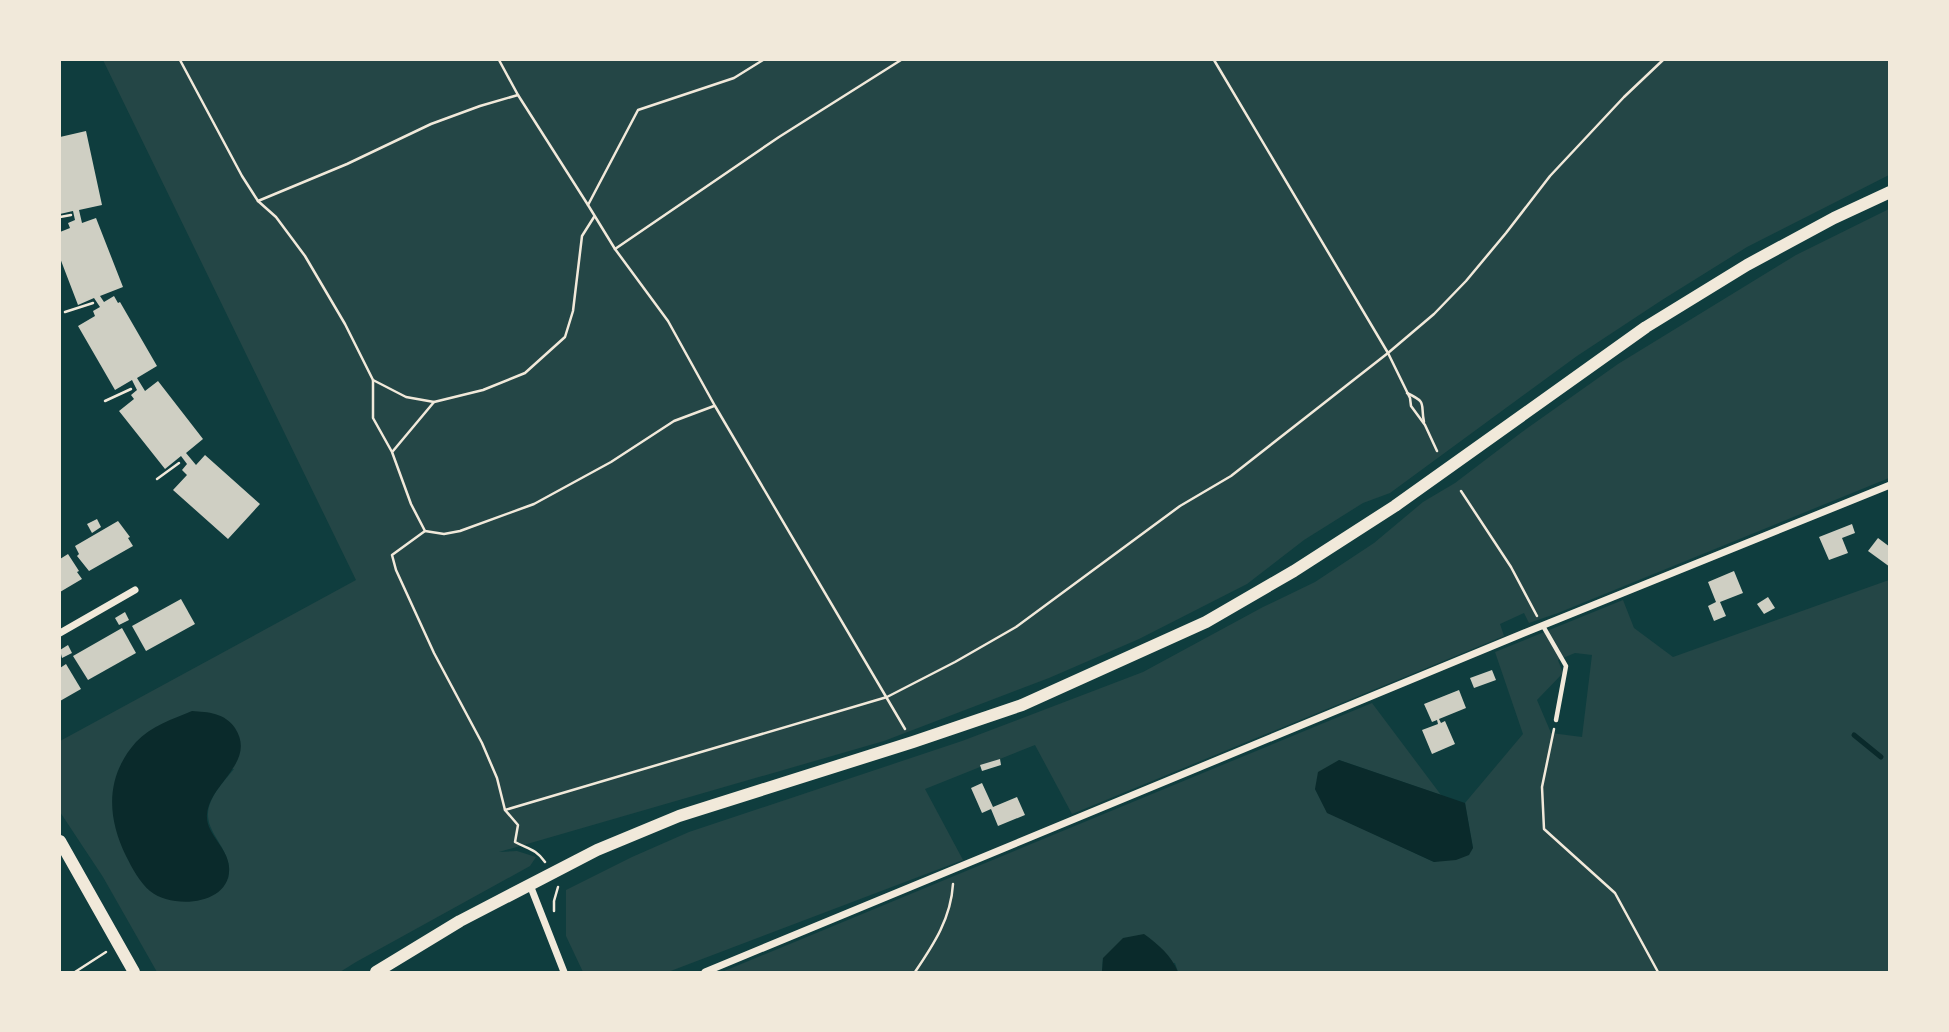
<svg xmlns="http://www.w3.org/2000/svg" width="1949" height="1032" viewBox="0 0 1949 1032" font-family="Lato,sans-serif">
<rect width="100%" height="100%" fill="#0f3d3e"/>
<g fill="#244646" fill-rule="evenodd">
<path d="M103,60H1889V175L1747,247L1662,300L1577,356L1390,493L1363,503L1304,540L1247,584L1139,639L1049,678L884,741L499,852L517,851L536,857L530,866L356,962L340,972H157L103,877L60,812V741L356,580ZM121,763L234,769C226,779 216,789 211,801C200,826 222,839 228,862C230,868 229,873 228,879Z"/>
<polygon points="1889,209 1889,478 1558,613 1529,623 1524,613 1500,624 1504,636 1072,814 1035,745 925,789 963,860 668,972 583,972 566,936 566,890 632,857 689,832 962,741 1143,672 1263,607 1315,582 1374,543 1423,502 1455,483 1522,432 1618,364 1796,255"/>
<path d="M1889,580V972H1178L1175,963L1103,958L1102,972H722L1372,703L1441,795L1339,760L1315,789L1327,812L1434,862L1473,848L1465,803L1523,734L1495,652L1623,600L1634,628L1673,657ZM1575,653L1592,655L1582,737L1551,733L1537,700L1563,673L1558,660Z"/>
</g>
<g fill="#0a2a2b">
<path d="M192,711C208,712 225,713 235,728C257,762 210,783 207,814C205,834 228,847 229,867C232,905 173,910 150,891C140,883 132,868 126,856C107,817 105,777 136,742C151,726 173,719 192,711Z"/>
<polygon points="1339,760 1465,803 1473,848 1469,855 1456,860 1434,862 1327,813 1315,789 1318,772"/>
<path d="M1144,934C1159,945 1171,955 1178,972H1102L1103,958L1123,938Z"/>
</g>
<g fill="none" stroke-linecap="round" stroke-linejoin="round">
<polyline stroke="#0a2a2b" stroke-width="5" points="1854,735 1881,757"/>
</g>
<g fill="#cfcfc3">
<polygon points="86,131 102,205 79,210 82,223 96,218 123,287 100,296 104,302 114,296 118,303 120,302 157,366 137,378 145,391 158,381 203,439 186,453 196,465 205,455 260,504 228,539 173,490 187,475 182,470 187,464 181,456 165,469 119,411 134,399 131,395 137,390 132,380 115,390 78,326 95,316 93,311 100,307 94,298 78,305 60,258 60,232 70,228 68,223 75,220 73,211 60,214 60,137"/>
<polygon points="97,519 101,527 92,533 87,524"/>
<polygon points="118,521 130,537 128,538 133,546 89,571 77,556 79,554 75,546"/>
<polygon points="1852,524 1855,533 1842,538 1848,553 1829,560 1819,537"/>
<polygon points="1878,538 1890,547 1890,567 1868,551"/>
<polygon points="68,554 79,571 77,572 82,579 60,592 60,559"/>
<polygon points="1734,571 1743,593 1720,602 1726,616 1714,621 1708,606 1716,602 1708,582"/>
<polygon points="1768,597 1775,608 1764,614 1757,604"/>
<polygon points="181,599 195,624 146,651 132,626"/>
<polygon points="125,612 129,620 119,625 115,618"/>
<polygon points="122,628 136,653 88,680 73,656"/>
<polygon points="68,645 72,653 62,658 60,650"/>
<polygon points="66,664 81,689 60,701 60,668"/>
<polygon points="1492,670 1496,680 1474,688 1470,678"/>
<polygon points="1459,690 1466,708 1439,719 1441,723 1445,721 1455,744 1432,754 1422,730 1438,724 1437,720 1432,722 1424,704"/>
<polygon points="1000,759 1001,765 982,771 980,765"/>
<polygon points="982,783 993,807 1017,797 1025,815 998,826 991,809 982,813 971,788"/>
</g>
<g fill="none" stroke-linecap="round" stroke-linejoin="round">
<g stroke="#f1e9da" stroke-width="2.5">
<polyline points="180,60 242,176 258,201 347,164 431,124 480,106 518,95"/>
<polyline points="499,60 518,95 588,205 615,249 668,321 715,406 905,729"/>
<polyline points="1214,60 1388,353 1410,398 1411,406 1425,425 1437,451"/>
<polyline points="258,201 276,217 305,256 345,324 373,380 373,418 392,452 411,504 425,531 444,534 460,531 534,504 611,462 674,421 714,406"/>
<polyline points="588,205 638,110 734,78 763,60"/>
<polyline points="60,217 71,215"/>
<polyline points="615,249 779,137 901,60"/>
<polyline points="65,312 93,303"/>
<polyline points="373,380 406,397 434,402"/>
<path d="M1407,393C1428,403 1420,403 1424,422"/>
<polyline points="105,401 131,389"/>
<polyline points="393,451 434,402 483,390 525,373 565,337 573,311 582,236 594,217"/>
<polyline points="157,479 179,463"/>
<polyline points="1461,491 1511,567 1537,616"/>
<path d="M425,531L392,555L396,570L434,653L482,743L497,778L505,810L518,825L515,842C528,849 536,849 545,862"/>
<polyline points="1554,729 1542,787 1544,829 1615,893 1658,972"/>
<polyline points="505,810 887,697 955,662 1016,627 1180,506 1231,476 1388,353 1434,314 1466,281 1506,233 1550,176 1624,97 1663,60"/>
<polyline points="554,911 554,901 558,887"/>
<polyline points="75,972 106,952"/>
<path d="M915,972C934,944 951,918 953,884"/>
</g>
<polyline stroke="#f1e9da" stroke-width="4.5" points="1543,626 1566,666 1556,720"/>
<g stroke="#f1e9da" stroke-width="7">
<polyline points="60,633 135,590"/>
<polyline points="530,885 564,972"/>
<polyline points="705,972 1524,633 1890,485"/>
</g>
<g stroke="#f1e9da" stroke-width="12">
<polyline points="60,841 134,972"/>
<polyline points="376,972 460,921 597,850 679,816 913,742 1022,705 1206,622 1294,571 1395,506 1646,327 1747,265 1834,218 1890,192"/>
</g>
</g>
<rect width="1949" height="1032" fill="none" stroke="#f1e9da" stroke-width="122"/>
</svg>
